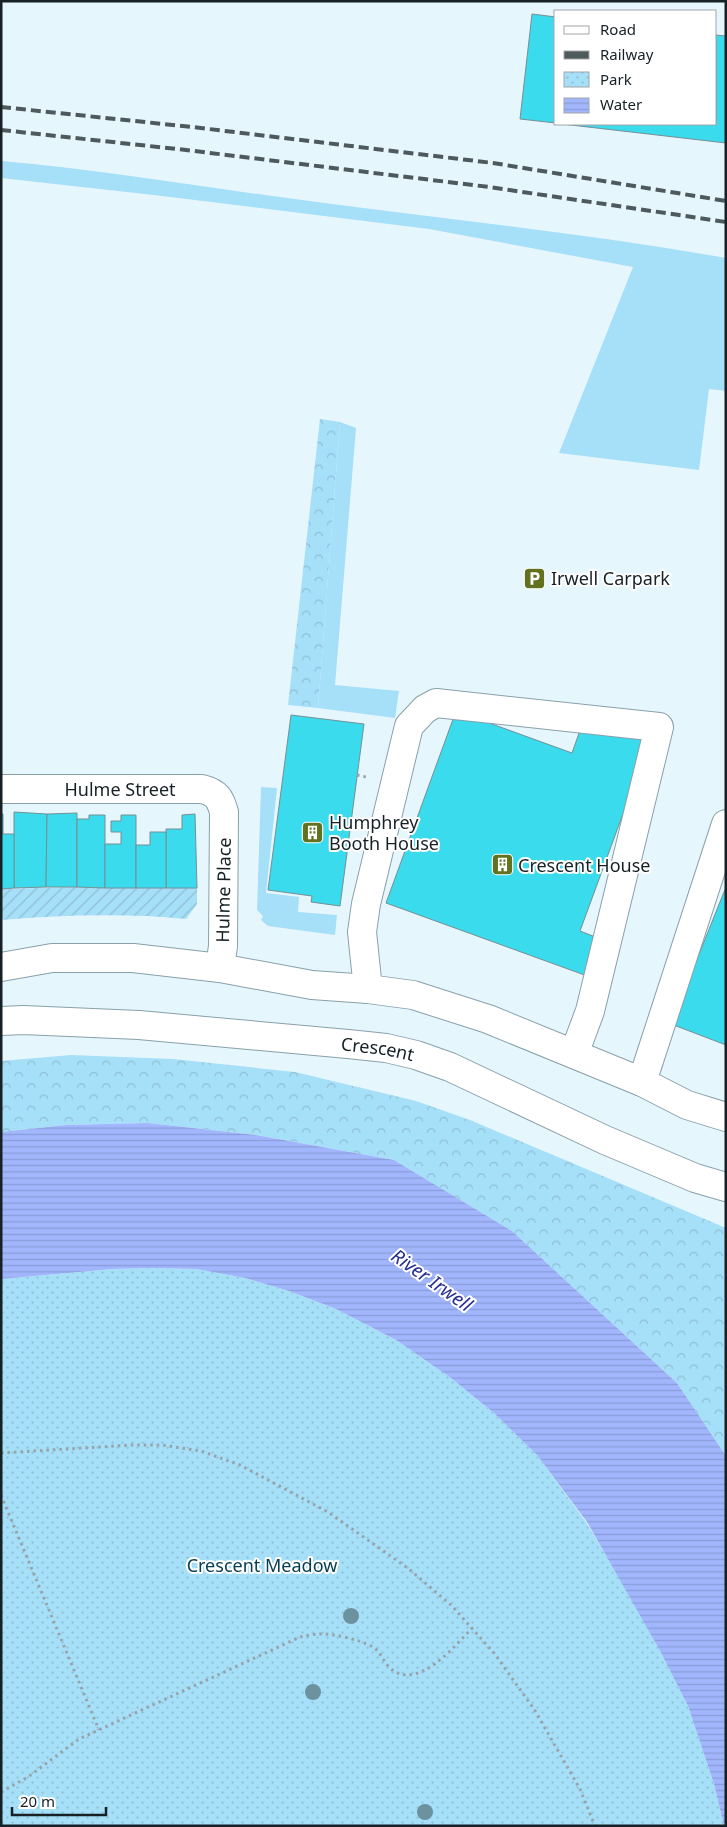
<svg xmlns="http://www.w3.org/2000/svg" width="727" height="1827" viewBox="0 0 727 1827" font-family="'Noto Sans',sans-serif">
<defs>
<pattern id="forest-crowns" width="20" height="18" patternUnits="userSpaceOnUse" patternTransform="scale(1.25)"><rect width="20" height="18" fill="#a6dff8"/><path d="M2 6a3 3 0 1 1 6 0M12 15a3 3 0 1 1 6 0" fill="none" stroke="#8ebfd4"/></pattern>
<pattern id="park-dots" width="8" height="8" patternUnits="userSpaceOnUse" patternTransform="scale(1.25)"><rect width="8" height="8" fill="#a6dff8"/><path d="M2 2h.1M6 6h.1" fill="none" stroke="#8ebfd4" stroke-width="1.8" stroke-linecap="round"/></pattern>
<pattern id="garden-furrows" width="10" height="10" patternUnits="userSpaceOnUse" patternTransform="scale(1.25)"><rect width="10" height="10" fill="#a6dff8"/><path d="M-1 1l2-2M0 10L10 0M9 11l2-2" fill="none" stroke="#8ebfd4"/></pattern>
<pattern id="water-rules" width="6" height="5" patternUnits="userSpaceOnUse" patternTransform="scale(1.25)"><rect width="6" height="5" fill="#a1b6fc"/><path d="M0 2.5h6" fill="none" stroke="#8a9cd8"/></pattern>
</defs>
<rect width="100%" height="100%" fill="#e6f6fd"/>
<g fill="#a6dff8">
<path d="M1,161C107,170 212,189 317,202C453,220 590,234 726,258V391L709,389L699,470L559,453L633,267L429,229L154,195L1,178Z"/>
<polygon points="340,422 356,428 335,685 399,691 395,718 318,708"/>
<polygon points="261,787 277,788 266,893 299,897 298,912 337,915 335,935 268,926 261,920 263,916 257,910"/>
</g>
<g fill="url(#forest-crowns)">
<polygon points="320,419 340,422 318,708 288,705"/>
<polygon points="71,1055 173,1059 295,1072 416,1101 470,1120 726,1228 726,1456 677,1383 512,1231 394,1160 256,1135 148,1123 66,1125 1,1132 1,1061"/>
</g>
<polygon fill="url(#park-dots)" points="151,1268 196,1269 245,1278 289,1291 336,1309 396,1340 451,1378 495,1414 537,1455 586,1522 629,1594 659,1649 688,1706 714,1784 724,1826 1,1826 1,1279 113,1269"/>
<path fill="url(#garden-furrows)" d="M77,887L197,888V904L186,919C125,913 62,915 1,920V889Z"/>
<polygon fill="url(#water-rules)" points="148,1123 256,1135 394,1160 512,1231 677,1383 726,1456 726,1826 724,1826 714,1784 688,1706 659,1649 587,1522 537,1455 495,1414 451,1378 396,1340 336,1309 289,1291 245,1278 196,1269 151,1268 113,1269 1,1279 1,1132 66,1125"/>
<g fill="#39dbed" stroke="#759094">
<polygon points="532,14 556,17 556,123 520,119"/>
<polygon points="716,35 726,36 726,143 562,124 716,124"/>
<polygon points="456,711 572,753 584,719 649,743 580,931 603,940 590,977 386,903"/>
<polygon points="291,715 364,724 340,906 311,902 312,896 268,890"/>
<polygon points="14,812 47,814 46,887 14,888"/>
<polygon points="77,813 77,887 46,887 47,814"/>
<polygon points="1,814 3,814 3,834 14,834 14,888 1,889"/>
<polygon points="195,814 197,888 166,888 166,829 182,829 182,815"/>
<polygon points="89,815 105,815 105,888 77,887 77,819 89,819"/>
<polygon points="121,815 136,815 136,888 105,888 105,844 121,844 121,832 111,832 111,821 121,821"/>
<polygon points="150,832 166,832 166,888 136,888 136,845 150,845"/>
<polygon points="726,887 726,1045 671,1024"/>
</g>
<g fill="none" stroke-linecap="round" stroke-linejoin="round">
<defs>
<g id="minor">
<path id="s1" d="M1,789H202C217,793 220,798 224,812L223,946L220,968"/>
<polyline points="368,989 362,932 366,904 409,726 425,709 436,703 659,727 590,1011 574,1054"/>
<polyline points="642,1082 726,824"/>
</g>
<g id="highway">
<polyline points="1,967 52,958 133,958 220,968 312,985 368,989 413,995 488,1019 642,1082 687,1105 726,1117"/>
<path id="s2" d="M1,1021L23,1020L139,1025L348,1044L386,1048L416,1055L450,1067L605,1140L695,1178L726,1187"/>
</g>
</defs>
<use href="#minor" stroke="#88a0ab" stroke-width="30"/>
<use href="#highway" stroke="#88a0ab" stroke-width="30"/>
<g stroke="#96a4aa" stroke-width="3" stroke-dasharray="2.5 4" stroke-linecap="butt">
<polyline points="357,775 366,777"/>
<polyline points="1,1453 132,1445 162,1445 201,1451 240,1465 328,1512 409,1569 452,1606 494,1653 534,1709 580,1789 595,1826"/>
<polyline points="1,1495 99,1730"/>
<path d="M1,1792L28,1777L79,1739L300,1637C306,1636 313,1634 319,1634C332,1633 360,1640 371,1646C381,1651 383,1662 391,1669C418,1691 455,1646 472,1628"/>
</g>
<use href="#minor" stroke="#fff" stroke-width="28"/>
<use href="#highway" stroke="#fff" stroke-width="28"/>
<g stroke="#4d595d" stroke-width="4" stroke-dasharray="10 5" stroke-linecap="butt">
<polyline points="1,107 192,127 493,163 726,201"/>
<polyline points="1,130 186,150 489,187 726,222"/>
</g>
</g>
<g fill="#6c92a0">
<circle cx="351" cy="1616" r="8"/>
<circle cx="313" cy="1692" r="8"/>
<circle cx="425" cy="1812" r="8"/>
</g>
<defs>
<symbol id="parking-square" viewBox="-11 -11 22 22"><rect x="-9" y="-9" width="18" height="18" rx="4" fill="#61711e" stroke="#fff"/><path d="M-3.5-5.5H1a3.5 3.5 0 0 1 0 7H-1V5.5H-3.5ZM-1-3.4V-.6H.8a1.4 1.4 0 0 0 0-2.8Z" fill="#fff"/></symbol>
<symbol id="building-square" viewBox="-11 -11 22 22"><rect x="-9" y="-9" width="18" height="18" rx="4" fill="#61711e" stroke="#fff"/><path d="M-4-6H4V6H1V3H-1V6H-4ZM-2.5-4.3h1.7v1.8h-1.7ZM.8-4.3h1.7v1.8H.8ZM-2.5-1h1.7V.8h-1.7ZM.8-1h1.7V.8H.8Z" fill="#fff"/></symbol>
</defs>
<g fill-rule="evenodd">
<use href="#parking-square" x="522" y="566" width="25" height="25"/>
<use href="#building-square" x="300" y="820" width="25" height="25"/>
<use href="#building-square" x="490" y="852" width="25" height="25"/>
</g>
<g text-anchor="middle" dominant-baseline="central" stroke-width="4" stroke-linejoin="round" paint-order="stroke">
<g font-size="18" fill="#172125" stroke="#fff" text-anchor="start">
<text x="551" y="578">Irwell Carpark</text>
<text x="329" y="822">Humphrey<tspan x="329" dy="21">Booth House</tspan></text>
<text x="518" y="865">Crescent House</text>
</g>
<g font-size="18" fill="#172125" stroke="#fff">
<text stroke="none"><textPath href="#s1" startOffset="119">Hulme Street</textPath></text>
<text transform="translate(223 890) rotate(-89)">Hulme Place</text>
<text stroke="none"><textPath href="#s2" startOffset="378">Crescent</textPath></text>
</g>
<g font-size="18" fill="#084054" stroke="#fff">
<text x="262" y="1565">Crescent Meadow</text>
</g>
<g font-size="19" font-style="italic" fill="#252f91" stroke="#fff">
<text transform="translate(432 1280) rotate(35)">River Irwell</text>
</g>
</g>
<rect width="727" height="1827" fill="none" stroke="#172125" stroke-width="5"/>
<rect x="554" y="10" width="162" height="115" fill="#ffffff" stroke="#a2a6a8"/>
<rect x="564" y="26" width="25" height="8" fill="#ffffff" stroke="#a2a6a8"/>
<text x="600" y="35" font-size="15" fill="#172125">Road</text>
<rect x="564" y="51" width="25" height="8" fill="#4d595d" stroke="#a2a6a8"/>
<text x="600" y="60" font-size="15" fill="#172125">Railway</text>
<rect x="564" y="72" width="25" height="15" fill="url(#park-dots)" stroke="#a2a6a8"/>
<text x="600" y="85" font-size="15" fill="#172125">Park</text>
<rect x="564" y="98" width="25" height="15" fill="url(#water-rules)" stroke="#a2a6a8"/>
<text x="600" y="110" font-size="15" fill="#172125">Water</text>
<path d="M12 1807v8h94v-8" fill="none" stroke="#172125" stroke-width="2.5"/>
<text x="20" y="1807" font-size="15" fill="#172125" stroke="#ffffff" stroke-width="4" paint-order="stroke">20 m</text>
</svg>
